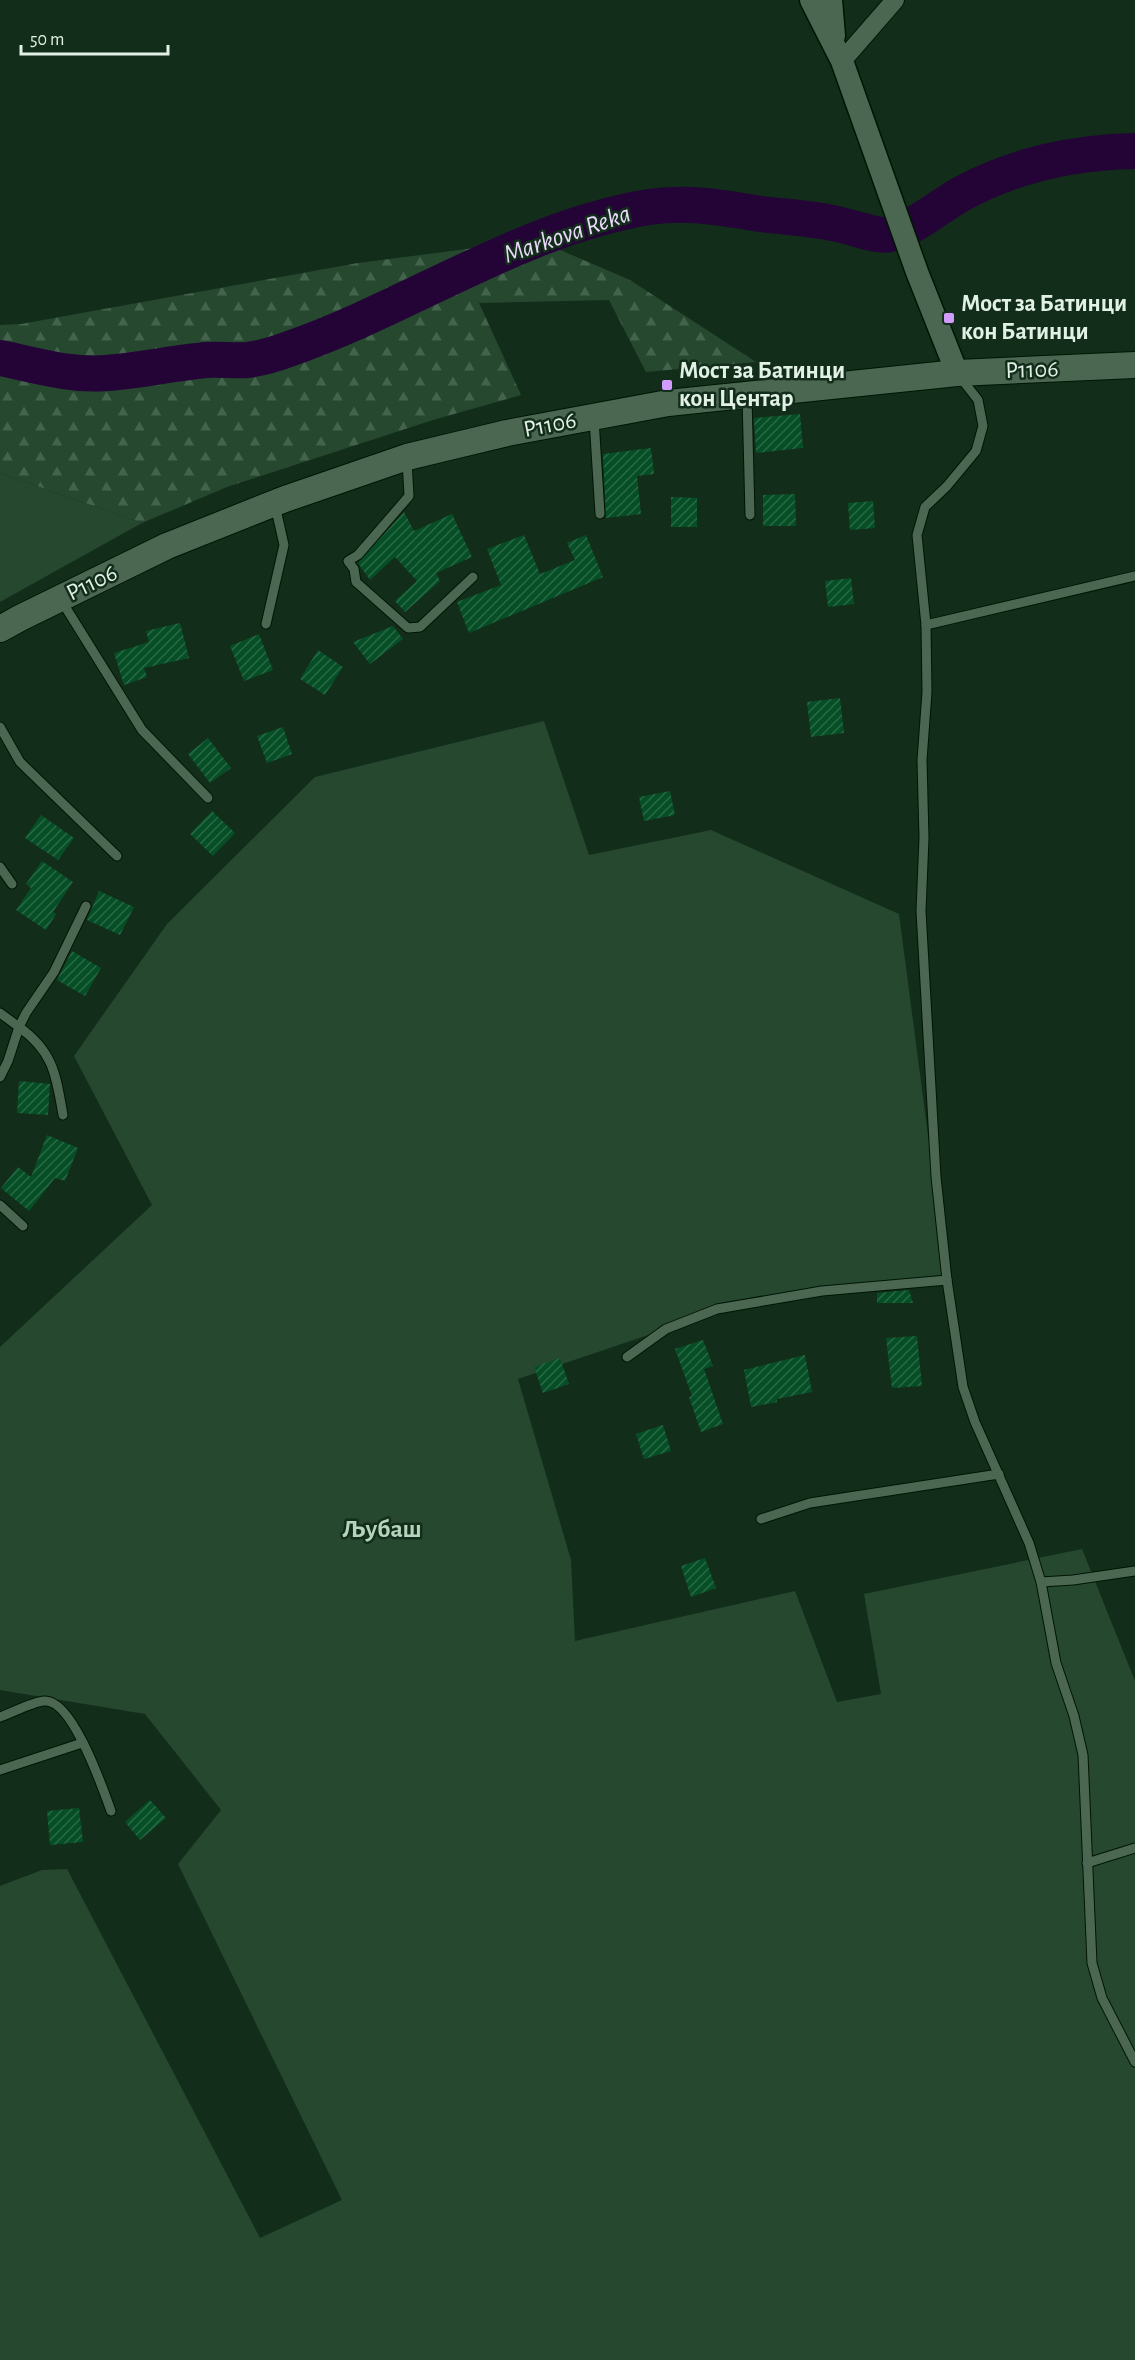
<svg xmlns="http://www.w3.org/2000/svg" width="1135" height="2360" viewBox="0 0 1135 2360" font-family="'Alegreya Sans',sans-serif">
<defs>
<pattern id="forest-firs" width="22" height="20" patternUnits="userSpaceOnUse" patternTransform="scale(1.5)"><rect width="22" height="20" fill="#25482f"/><path d="M5 1l3.5 6h-7zM16 11l3.5 6h-7z" fill="#44634d"/></pattern>
<pattern id="building-hatch" width="6" height="6" patternUnits="userSpaceOnUse" patternTransform="scale(1.5)"><rect width="6" height="6" fill="#064f26"/><path d="M-1 1l2-2M0 6l6-6M5 7l2-2" fill="none" stroke="#2a6945"/></pattern>
</defs>
<rect width="100%" height="100%" fill="#132d1b"/>
<g fill="#25482f">
<polygon points="0,473 142,523 0,602"/>
<polygon points="544,721 589,855 711,830 899,914 947,1280 822,1291 717,1309 666,1329 518,1379 571,1560 575,1641 795,1591 837,1702 881,1694 864,1594 1082,1549 1135,1681 1135,2360 0,2360 0,1886 42,1870 67,1869 260,2238 342,2200 178,1864 221,1810 145,1714 0,1690 0,1347 152,1205 74,1056 167,924 315,777"/>
</g>
<polygon fill="url(#forest-firs)" points="537,240 630,280 756,362 646,372 609,300 479,303 521,395 433,420 227,487 142,523 0,473 0,325 21,324 358,263"/>
<g fill="none" stroke-linecap="round" stroke-linejoin="round">
<path stroke="#240337" stroke-width="36" d="M0,358C35,365 70,376 106,373C139,371 173,363 206,360C220,359 234,361 248,360C261,358 276,354 289,349C410,307 521,228 649,207C687,201 723,208 761,214C785,217 809,218 832,223C848,225 877,238 890,234C917,227 939,206 963,193C1015,165 1076,152 1135,151"/>
</g>
<g fill="url(#building-hatch)">
<polygon points="800,414 803,448 756,453 754,418"/>
<polygon points="651,448 654,474 637,476 641,514 606,518 603,454"/>
<polygon points="795,494 796,526 763,526 763,495"/>
<polygon points="671,497 697,498 697,527 671,527"/>
<polygon points="873,501 875,528 850,530 848,503"/>
<polygon points="404,512 414,531 452,514 472,557 436,573 440,581 405,612 395,601 417,581 395,557 370,580 358,563"/>
<polygon points="524,535 540,574 575,560 567,543 586,535 603,577 469,633 457,602 501,585 487,549"/>
<polygon points="851,578 854,604 828,607 825,581"/>
<polygon points="180,623 189,658 144,668 147,677 124,685 114,653 149,642 146,631"/>
<polygon points="393,626 403,639 370,664 353,642"/>
<polygon points="259,634 273,670 244,681 230,646"/>
<polygon points="318,650 343,667 325,695 300,679"/>
<polygon points="840,698 844,733 811,737 807,702"/>
<polygon points="283,727 292,754 267,763 257,736"/>
<polygon points="208,738 231,768 210,783 188,754"/>
<polygon points="670,791 675,815 644,821 639,797"/>
<polygon points="212,811 235,833 213,856 190,834"/>
<polygon points="41,815 74,838 58,860 25,838"/>
<polygon points="42,861 73,882 53,912 56,914 46,930 16,910 31,888 26,884"/>
<polygon points="99,891 134,907 120,935 87,920"/>
<polygon points="72,951 101,968 85,996 57,980"/>
<polygon points="19,1081 50,1084 48,1115 17,1113"/>
<polygon points="47,1135 78,1148 65,1181 55,1178 29,1211 1,1188 18,1167 31,1177"/>
<polygon points="909,1290 913,1303 877,1303 877,1293"/>
<polygon points="917,1336 922,1386 892,1388 886,1338"/>
<polygon points="703,1340 713,1366 704,1369 723,1424 701,1432 689,1397 692,1396 675,1349"/>
<polygon points="805,1355 812,1392 777,1399 777,1402 751,1407 744,1370"/>
<polygon points="560,1358 569,1384 543,1393 534,1367"/>
<polygon points="663,1425 671,1451 644,1459 636,1434"/>
<polygon points="705,1558 716,1588 691,1597 681,1566"/>
<polygon points="150,1800 166,1818 140,1840 125,1822"/>
<polygon points="79,1808 83,1842 50,1845 47,1811"/>
</g>
<g fill="none" stroke-linecap="round" stroke-linejoin="round">
<defs>
<g id="service">
<polyline points="960,377 978,400 983,426 976,451 947,486 925,507 917,535 926,625 927,692 922,760 924,838 921,911 936,1177 947,1280 963,1387 975,1422 1029,1543 1041,1582 1056,1663 1074,1716 1083,1755 1092,1963 1102,1998 1135,2062"/>
<polyline points="747,397 750,515"/>
<polyline points="594,419 600,514"/>
<polyline points="407,460 409,496 358,555 348,561 354,569 356,582 408,628 420,627 473,577"/>
<polyline points="61,600 142,730 208,798"/>
<polyline points="266,624 284,545 275,505"/>
<polyline points="926,625 1135,576"/>
<polyline points="0,727 20,762 117,856"/>
<polyline points="0,867 12,884"/>
<polyline points="0,1013 19,1027 8,1061 0,1077"/>
<path d="M63,1115C56,1076 54,1052 19,1027L26,1013L54,972L86,906"/>
<polyline points="0,1205 23,1226"/>
<polyline points="627,1357 666,1329 717,1309 822,1291 947,1280"/>
<polyline points="761,1519 810,1503 999,1474"/>
<polyline points="1041,1582 1073,1580 1135,1571"/>
<path d="M0,1717C12,1713 32,1702 44,1701C72,1698 103,1789 111,1811"/>
<polyline points="0,1770 82,1743"/>
<polyline points="1087,1863 1135,1848"/>
</g>
<polyline id="minor" points="842,61 895,0"/>
<g id="tertiary">
<polyline points="811,0 842,61 917,272 957,373"/>
<polyline points="831,0 834,36"/>
</g>
<polyline id="secondary" points="0,629 20,618 167,546 285,499 407,457 507,433 668,403 957,373 1135,365"/>
</defs>
<use href="#service" stroke="#001505" stroke-width="11"/>
<use href="#minor" stroke="#001505" stroke-width="20"/>
<use href="#tertiary" stroke="#001505" stroke-width="25"/>
<use href="#secondary" stroke="#001505" stroke-width="28"/>
<use href="#service" stroke="#4b6752" stroke-width="9"/>
<use href="#minor" stroke="#4b6752" stroke-width="18"/>
<use href="#tertiary" stroke="#4b6752" stroke-width="22"/>
<use href="#secondary" stroke="#4b6752" stroke-width="26"/>
</g>
<g fill="#d29cfd" stroke="#132d1b" stroke-width="2">
<rect x="943" y="312" width="12" height="12" rx="3"/>
<rect x="661" y="379" width="12" height="12" rx="3"/>
</g>
<g text-anchor="middle" dominant-baseline="central" stroke-width="5" stroke-linejoin="round" paint-order="stroke">
<g font-size="24" font-weight="bold" fill="#e1f1e5" stroke="#132d1b" text-anchor="start">
<text x="961" y="304">Мост за Батинци<tspan x="961" dy="28">кон Батинци</tspan></text>
<text x="679" y="371">Мост за Батинци<tspan x="679" dy="28">кон Центар</tspan></text>
</g>
<g font-size="24" fill="#e1f1e5" stroke="#132d1b">
<text transform="translate(1032 370) rotate(-2)">P1106</text>
<text transform="translate(550 425) rotate(-11)">P1106</text>
<text transform="translate(92 583) rotate(-26)">P1106</text>
</g>
<g font-size="26" font-style="italic" fill="#ebd9fb" stroke="#132d1b">
<text transform="translate(567 234) rotate(-19)">Markova Reka</text>
</g>
<g font-size="26" font-weight="bold" fill="#b5d4bc" stroke="#132d1b">
<text x="382" y="1529">Љубаш</text>
</g>
</g>
<path d="M21 45v9h147v-9" fill="none" stroke="#e1f1e5" stroke-width="3"/>
<text x="30" y="45" font-size="18" fill="#e1f1e5" stroke="#132d1b" stroke-width="4.5" paint-order="stroke">50 m</text>
</svg>
